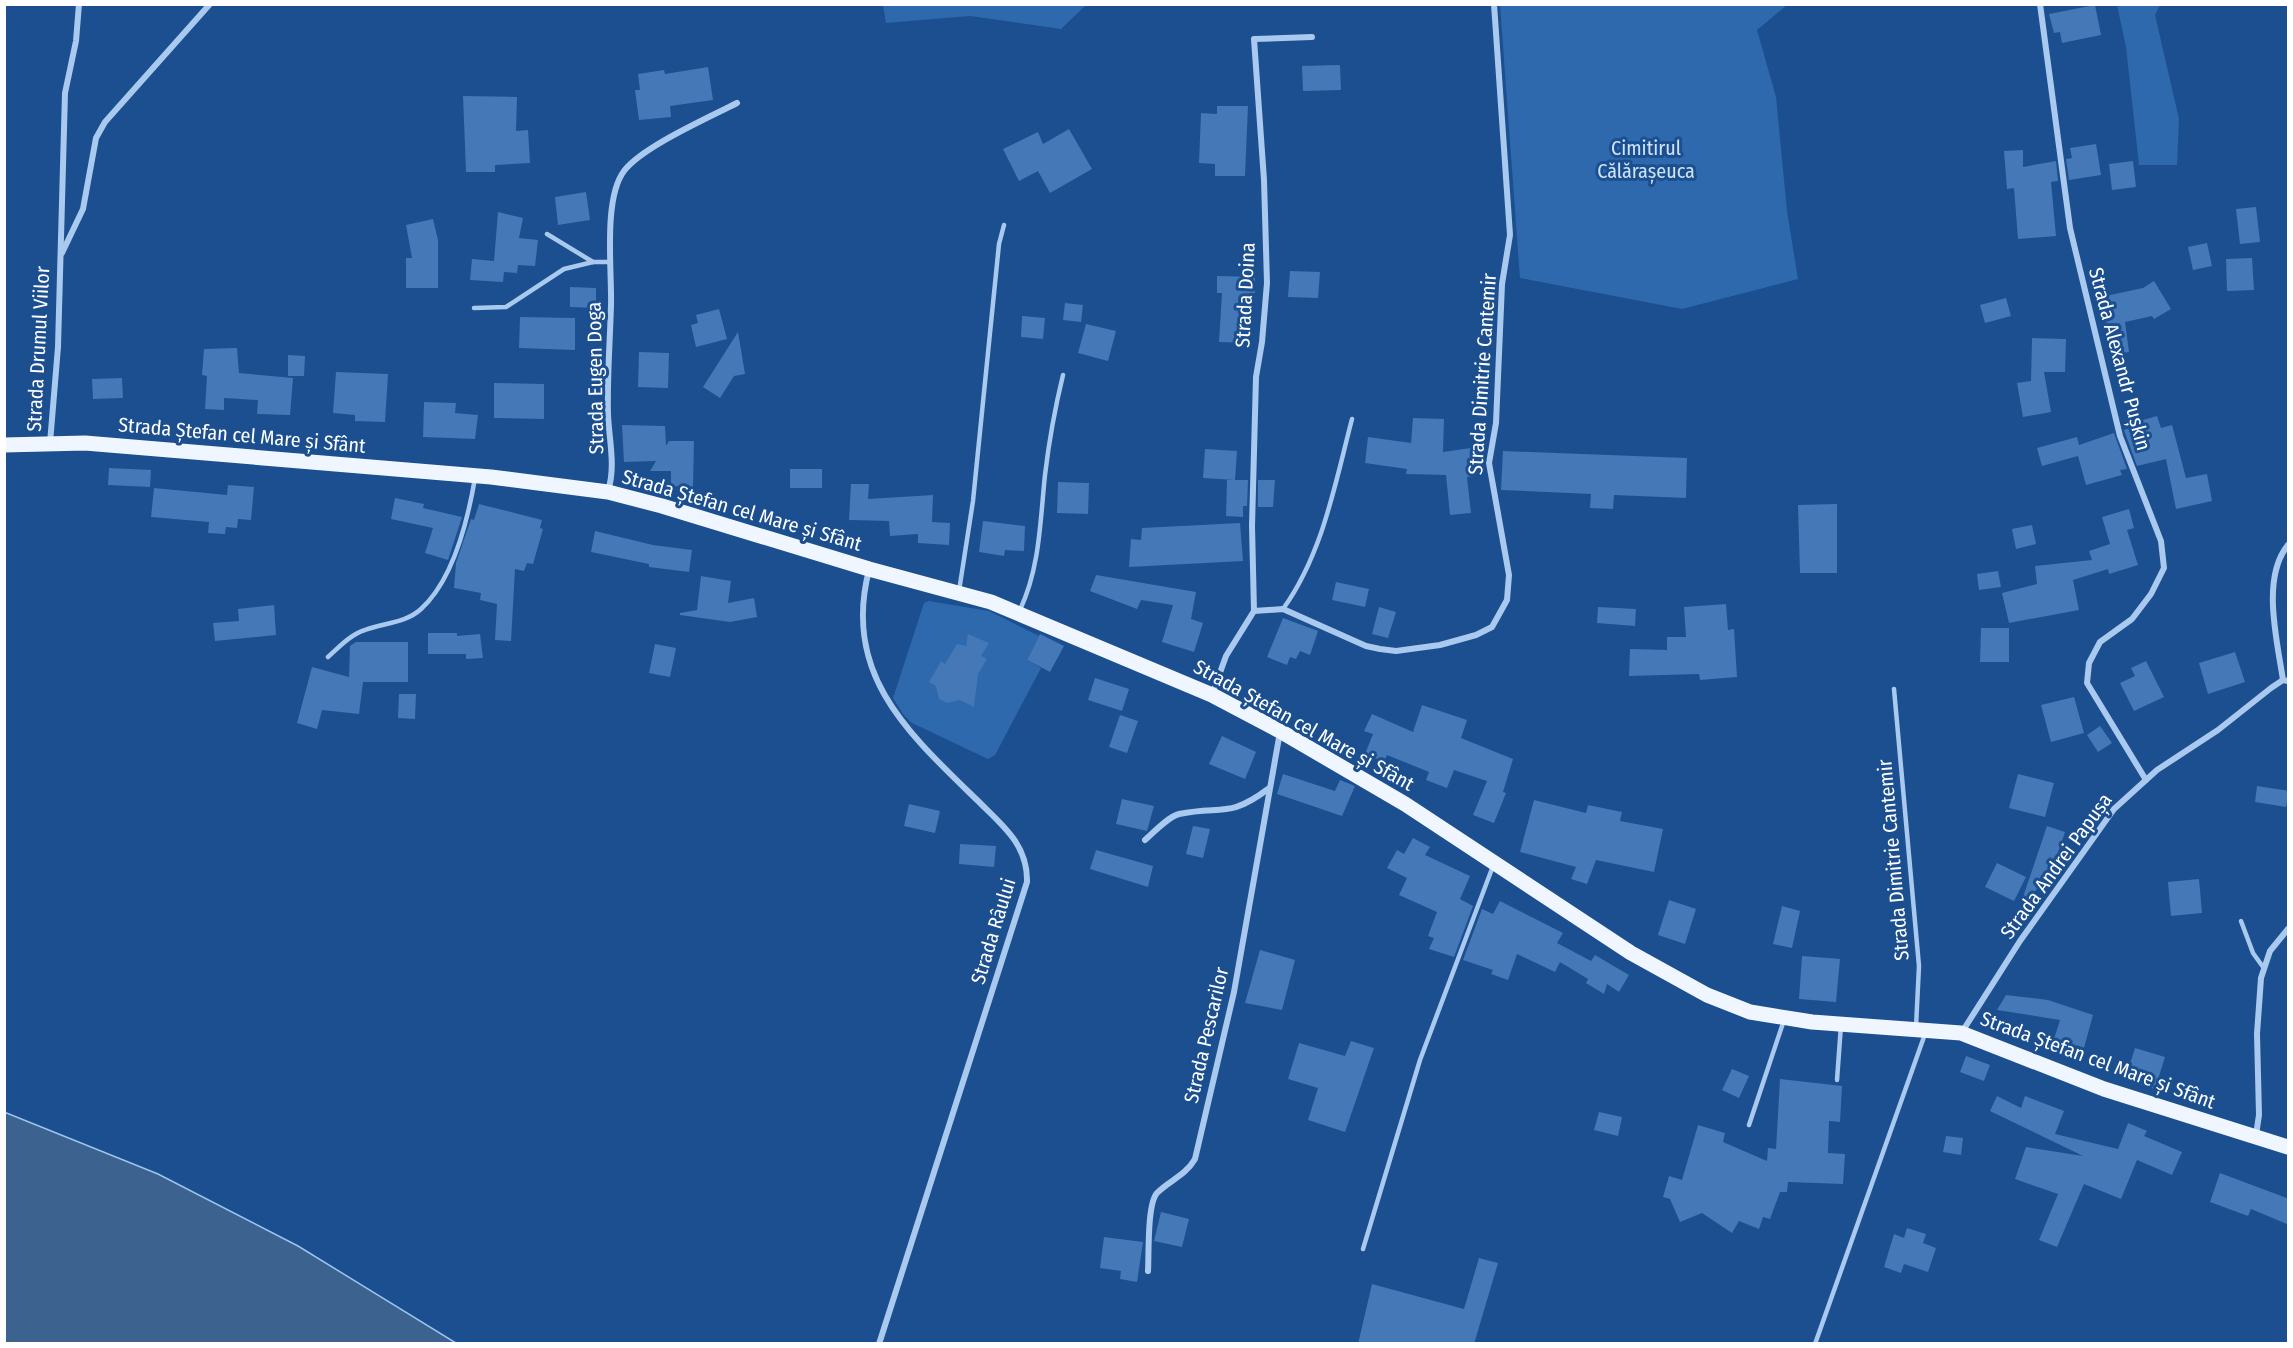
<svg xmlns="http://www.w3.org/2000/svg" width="2293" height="1348" viewBox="0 0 2293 1348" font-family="'Fira Sans Condensed',sans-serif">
<rect width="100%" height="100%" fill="#1b4f8f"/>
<g fill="#2e69ad">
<polygon points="883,5 883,4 1086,5 1061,29 970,16 886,23"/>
<polygon points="1500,5 1787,5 1757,30 1776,97 1787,211 1798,279 1682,309 1520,278"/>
<polygon points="2117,5 2160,5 2155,15 2179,119 2177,165 2139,165 2126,47"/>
<polygon points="929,601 989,611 1039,636 1027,660 1041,668 995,755 988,759 912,723 903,714 893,698 924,603"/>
</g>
<polygon fill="#3c6290" stroke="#9cc4f0" stroke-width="1.5" points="4,1112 158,1174 298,1246 456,1343 5,1343"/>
<g fill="#4478b7">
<polygon points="2095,5 2101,35 2062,43 2060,32 2054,33 2049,14"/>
<polygon points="1340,65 1341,90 1303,91 1302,66"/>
<polygon points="708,67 713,100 670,106 671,117 639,120 635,90 640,90 638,74 664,70 665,74"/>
<polygon points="463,96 517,97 516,131 528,130 530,163 495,165 495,172 466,172"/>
<polygon points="1217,106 1248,106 1245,176 1215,176 1215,164 1199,163 1201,113 1217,114"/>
<polygon points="1069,129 1092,169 1050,193 1038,171 1019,181 1003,149 1038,132 1043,144"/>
<polygon points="2096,144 2101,175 2069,180 2066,159 2072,158 2070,148"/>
<polygon points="2023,150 2023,167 2056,161 2058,181 2051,182 2056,236 2018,239 2014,188 2007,189 2004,151"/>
<polygon points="2133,161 2136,187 2112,190 2109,164"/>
<polygon points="586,192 590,220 558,225 555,197"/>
<polygon points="2256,207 2260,242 2240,244 2236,209"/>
<polygon points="498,212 523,218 519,238 538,240 535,266 518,265 517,273 504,272 503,282 470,280 472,259 494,261"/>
<polygon points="433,219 438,240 438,288 406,288 406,258 412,258 406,225"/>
<polygon points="2207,243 2212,266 2193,270 2188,247"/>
<polygon points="2252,258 2254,290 2227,291 2226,259"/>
<polygon points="1290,271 1320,272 1318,298 1288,297"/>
<polygon points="1217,276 1255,277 1255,293 1249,293 1247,343 1219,342 1222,293 1217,293"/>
<polygon points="2154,281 2171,309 2154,319 2152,316 2125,322 2129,352 2113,354 2101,297 2143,288"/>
<polygon points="570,287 596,288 596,308 570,307"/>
<polygon points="2006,298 2011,316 1985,323 1980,305"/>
<polygon points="1065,303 1083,305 1081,322 1063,320"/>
<polygon points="719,309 727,339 696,347 691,325 698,323 696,315"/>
<polygon points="1022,316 1045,318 1043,339 1021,337"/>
<polygon points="520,317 575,318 575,350 519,348"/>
<polygon points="1086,324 1116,331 1108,361 1078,353"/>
<polygon points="738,332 745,374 734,376 720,398 703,387"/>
<polygon points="2032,338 2066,339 2065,372 2044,372 2051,412 2023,417 2017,383 2031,381"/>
<polygon points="237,348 239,373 293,378 290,415 257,414 258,400 224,398 224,410 205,409 207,376 202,375 204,349"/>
<polygon points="639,352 669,353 668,388 638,387"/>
<polygon points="288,355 305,356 304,376 288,376"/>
<polygon points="336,372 388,374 385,422 355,421 355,415 333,413"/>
<polygon points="122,378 123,398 93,399 92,379"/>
<polygon points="494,383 544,384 544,419 494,418"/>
<polygon points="424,402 456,403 455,413 478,415 475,439 423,437"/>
<polygon points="2157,416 2161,428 2172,425 2186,478 2207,474 2212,501 2176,509 2166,459 2137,466 2124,430 2133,427 2132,423"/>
<polygon points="1413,418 1444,419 1443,452 1471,448 1474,476 1467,477 1471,513 1450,515 1446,475 1406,474 1407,469 1365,463 1368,437 1411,443"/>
<polygon points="622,425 665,426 666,446 669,441 694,441 693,487 671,486 671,471 650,471 656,461 624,462"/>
<polygon points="2114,433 2127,469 2120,470 2122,475 2086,485 2078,456 2042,466 2037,448 2077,437 2079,445"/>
<polygon points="1205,449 1237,451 1235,480 1203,478"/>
<polygon points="1503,451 1687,458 1686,498 1614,495 1613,509 1590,508 1591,494 1501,490"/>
<polygon points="109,468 151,470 150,487 108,485"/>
<rect x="790" y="469" width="32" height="19"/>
<polygon points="1227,480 1248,480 1247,506 1243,506 1243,517 1226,516"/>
<polygon points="1258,480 1275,480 1273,507 1258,507"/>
<polygon points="1058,482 1089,483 1088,514 1057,513"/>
<polygon points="851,484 869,484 868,499 933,495 932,522 950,523 949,545 918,543 918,534 890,536 889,521 849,520"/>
<polygon points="228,485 254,487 251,520 238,519 237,528 226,527 225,534 208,533 209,522 151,517 154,488 227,495"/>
<polygon points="395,498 424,504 423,508 462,517 448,560 425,553 433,528 391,519"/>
<polygon points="479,504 542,520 540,528 543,529 533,564 527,563 524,571 515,569 511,641 495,640 497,604 480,600 481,593 454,588 456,563 471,519 474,520"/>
<polygon points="1837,504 1837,573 1800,573 1798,505"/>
<polygon points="2129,509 2134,528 2127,530 2138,565 2109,574 2108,569 2073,580 2079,610 2009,623 2002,593 2037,584 2035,566 2092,560 2089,551 2110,544 2102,517"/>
<polygon points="983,521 1025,526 1024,551 1005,550 1004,556 979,552"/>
<polygon points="1240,523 1243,561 1129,567 1131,539 1141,540 1142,528"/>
<polygon points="2032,525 2036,544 2016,549 2012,529"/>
<polygon points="595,531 653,545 692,550 689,572 649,567 649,564 591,552"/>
<polygon points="1998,571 2001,587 1979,590 1977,574"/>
<polygon points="1096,575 1196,592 1191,619 1203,623 1194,652 1162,642 1173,605 1141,600 1137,609 1090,591"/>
<polygon points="701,576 731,581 728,603 754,598 757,617 730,622 680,615 680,613 697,610"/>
<polygon points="1336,582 1369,589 1365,607 1332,600"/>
<polygon points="1726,604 1728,630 1734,629 1737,677 1700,680 1699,674 1629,676 1630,649 1667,650 1667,637 1686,637 1684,607"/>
<polygon points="274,605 276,635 215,641 213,623 239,621 238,609"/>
<polygon points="1379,607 1396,612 1388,638 1372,634"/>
<polygon points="1598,607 1636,609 1635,626 1597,623"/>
<polygon points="1283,618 1318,631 1310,655 1300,651 1296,659 1290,657 1287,665 1267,657"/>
<polygon points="1981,628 2009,628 2009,662 1980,662"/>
<polygon points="428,633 457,633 457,636 480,634 483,658 466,659 466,654 428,654"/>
<polygon points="968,634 989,643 981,656 987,659 978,674 974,707 960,700 947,703 939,699 936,686 929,682 941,661 945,664 957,644 966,646"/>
<polygon points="1040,634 1064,646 1050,672 1027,660"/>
<polygon points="356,642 408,642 408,682 363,682 359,714 322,710 317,729 297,723 312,667 349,677 350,646"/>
<polygon points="655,644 676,648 670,677 649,673"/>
<polygon points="2235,652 2245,682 2208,694 2199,663"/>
<polygon points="2146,661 2164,697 2134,711 2120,683 2135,676 2131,668"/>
<polygon points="1095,678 1129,689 1122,711 1088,700"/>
<polygon points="399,694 416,694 415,719 398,718"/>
<polygon points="2074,697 2084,733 2051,742 2041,705"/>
<polygon points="1422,705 1467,720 1461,738 1513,759 1503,792 1506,793 1494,823 1473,815 1487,781 1454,770 1447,788 1426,780 1429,772 1387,755 1384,762 1365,754 1373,734 1364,731 1372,714 1413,732"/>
<polygon points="1120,715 1138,721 1127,753 1109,747"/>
<polygon points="2100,726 2112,743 2098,752 2087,735"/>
<polygon points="1222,736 1256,752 1245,779 1209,764"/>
<polygon points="1283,774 1335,791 1340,780 1355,786 1342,816 1277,794"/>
<polygon points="2018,774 2054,783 2045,817 2009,808"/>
<polygon points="2257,786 2289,791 2286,807 2255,802"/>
<polygon points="1122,799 1154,806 1147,831 1116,824"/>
<polygon points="1534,800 1586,813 1588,805 1622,812 1620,821 1663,829 1654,872 1596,860 1587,884 1571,879 1576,867 1520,852"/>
<polygon points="909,804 940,811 935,833 904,826"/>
<polygon points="1193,826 1210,829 1203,858 1186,854"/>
<polygon points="2047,826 2065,832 2054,864 2052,864 2028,903 2022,900"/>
<polygon points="1413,838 1430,847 1425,855 1470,876 1460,899 1473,906 1454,957 1429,949 1434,938 1428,936 1437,912 1399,895 1407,878 1387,868 1397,850 1404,854"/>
<polygon points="960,844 996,846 994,867 959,864"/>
<polygon points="1096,850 1153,866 1148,887 1090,869"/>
<polygon points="1997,863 2026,877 2014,901 1985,887"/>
<polygon points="2199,879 2202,913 2171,916 2168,882"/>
<polygon points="1669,900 1696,909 1685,944 1658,935"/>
<polygon points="1500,901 1563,933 1557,943 1591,961 1595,955 1629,975 1619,992 1607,984 1604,994 1586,983 1588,979 1560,962 1555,972 1517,954 1508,980 1491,974 1493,970 1463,960 1482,909 1493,914"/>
<polygon points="1782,906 1800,911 1792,948 1773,944"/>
<polygon points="1260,950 1295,960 1282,1010 1245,1003"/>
<polygon points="1802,956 1840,959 1836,1002 1799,999"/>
<polygon points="2006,995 2048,1000 2093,1015 2084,1048 2054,1039 2060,1020 1997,1010"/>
<polygon points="1351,1041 1374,1048 1345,1132 1308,1120 1318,1088 1288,1079 1299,1043 1345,1056"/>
<polygon points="2135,1048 2165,1057 2155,1089 2125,1080"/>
<polygon points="1966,1056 1990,1065 1984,1081 1960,1072"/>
<polygon points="1732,1069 1749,1076 1739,1098 1722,1090"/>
<polygon points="1780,1079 1842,1086 1840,1122 1829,1121 1828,1153 1845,1154 1843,1184 1788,1182 1787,1192 1780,1192 1770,1219 1763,1217 1759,1229 1739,1221 1732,1233 1702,1213 1680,1222 1670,1199 1663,1197 1669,1176 1682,1180 1698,1125 1725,1133 1723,1142 1767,1161 1768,1148 1776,1149"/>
<polygon points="1997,1096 2021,1108 2025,1096 2064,1111 2055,1134 2118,1149 2128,1123 2147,1131 2144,1136 2182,1152 2172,1175 2137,1160 2121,1199 2084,1184 2057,1247 2039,1240 2058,1194 2015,1179 2026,1147 2083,1156 1990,1111"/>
<polygon points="1599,1112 1622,1117 1618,1136 1594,1130"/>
<polygon points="1946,1136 1963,1138 1961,1155 1943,1152"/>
<polygon points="2220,1173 2289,1199 2289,1225 2251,1209 2248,1216 2210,1202"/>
<polygon points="1161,1212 1189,1219 1182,1247 1154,1241"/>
<polygon points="1907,1228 1926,1234 1923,1243 1936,1248 1928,1272 1904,1264 1901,1273 1884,1267 1894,1234 1904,1238"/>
<polygon points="1104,1237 1143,1242 1137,1282 1120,1279 1121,1271 1100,1268"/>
<polygon points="1479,1258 1498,1263 1474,1344 1358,1344 1372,1284 1464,1309"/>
</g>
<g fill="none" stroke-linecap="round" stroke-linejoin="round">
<g stroke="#a9c9ee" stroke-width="4.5">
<polyline points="547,234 593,262"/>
<polyline points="474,308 506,307 564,269 593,262 608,262"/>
<polyline points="959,591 973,501 999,244 1004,225"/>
<path d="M1283,609C1323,553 1335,484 1352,419"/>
<path d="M1020,610C1040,567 1040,522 1045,475C1049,441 1055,408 1063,375"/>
<path d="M328,657C338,648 351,634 365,630C383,623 406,623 421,609C453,580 468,519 475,478"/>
<polyline points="1894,689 1919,966 1916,1027"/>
<polyline points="2241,921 2253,953 2263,967"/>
<polyline points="1837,1080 1841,1025"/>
<polyline points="1749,1125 1784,1020"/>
<polyline points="1363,1249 1420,1060 1493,866"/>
<polyline points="1815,1344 1925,1034"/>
</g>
<g stroke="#a9c9ee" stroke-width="6">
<polyline points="2040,4 2070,228 2120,436 2161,541 2164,568 2151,594 2132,619 2100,642 2089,663 2087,683 2146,780"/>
<polyline points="62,253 83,209 96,138 105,122 210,4"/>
<polyline points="50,443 58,347 65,93 76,41 79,4"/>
<path d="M608,491C616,466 609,440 608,414C607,378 610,342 611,305C612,271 603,199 624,171C642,147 708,118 737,103"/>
<path d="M869,570C842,674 908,733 977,800C1002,825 1028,844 1027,882L879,1344"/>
<polyline points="1254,611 1283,609 1366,646 1380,649 1396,651 1440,645 1476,635 1492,627 1507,600 1509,575 1489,463 1496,423 1502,284 1510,235 1494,4"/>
<polyline points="1254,611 1252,526 1256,377 1262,342 1267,283 1264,180 1254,39 1312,37"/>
<path d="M2283,680C2277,640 2261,578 2288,545"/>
<polyline points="1212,695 1226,656 1254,611"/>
<path d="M1145,840C1154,832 1168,817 1179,814C1221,805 1228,819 1268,789"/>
<polyline points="1962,1032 2020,941 2114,809 2157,770 2218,730 2271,688 2283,680 2288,681"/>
<polyline points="2256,1135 2259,1115 2257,1034 2261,978 2270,951 2288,929"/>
<path d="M1148,1271C1149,1255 1147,1204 1157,1193C1170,1180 1185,1176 1195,1159L1234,992L1280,732"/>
</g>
<polyline stroke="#f0f6ff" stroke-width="15" points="4,445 85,443 491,477 608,492 662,506 869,569 991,602 1212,695 1280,731 1405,804 1631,953 1707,995 1750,1012 1812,1022 1961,1033 2104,1089 2288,1147"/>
</g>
<g text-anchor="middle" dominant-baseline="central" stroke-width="6" stroke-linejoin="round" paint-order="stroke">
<g font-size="20" fill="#cfe3fa" stroke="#1b4f8f">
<text x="1646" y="148">Cimitirul<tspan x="1646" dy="23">Călărașeuca</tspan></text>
</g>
<g font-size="20" fill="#fff" stroke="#1b4f8f">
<text transform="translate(1245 295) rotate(-87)">Strada Doina</text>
<text transform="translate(38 349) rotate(-87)">Strada Drumul Viilor</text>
<text transform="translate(2120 359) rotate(75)">Strada Alexandr Pușkin</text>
<text transform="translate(1482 374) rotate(-86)">Strada Dimitrie Cantemir</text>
<text transform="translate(595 378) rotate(-91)">Strada Eugen Doga</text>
<text transform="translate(242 435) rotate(5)">Strada Ștefan cel Mare și Sfânt</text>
<text transform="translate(742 510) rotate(16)">Strada Ștefan cel Mare și Sfânt</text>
<text transform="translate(1304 725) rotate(29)">Strada Ștefan cel Mare și Sfânt</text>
<text transform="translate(1893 860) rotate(-95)">Strada Dimitrie Cantemir</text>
<text transform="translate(2056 866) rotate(-54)">Strada Andrei Papușa</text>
<text transform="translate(993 931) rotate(-73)">Strada Râului</text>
<text transform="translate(1206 1035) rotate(-77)">Strada Pescarilor</text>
<text transform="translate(2098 1060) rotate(20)">Strada Ștefan cel Mare și Sfânt</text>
</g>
</g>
<rect width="2293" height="1348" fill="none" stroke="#ffffff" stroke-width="12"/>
</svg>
